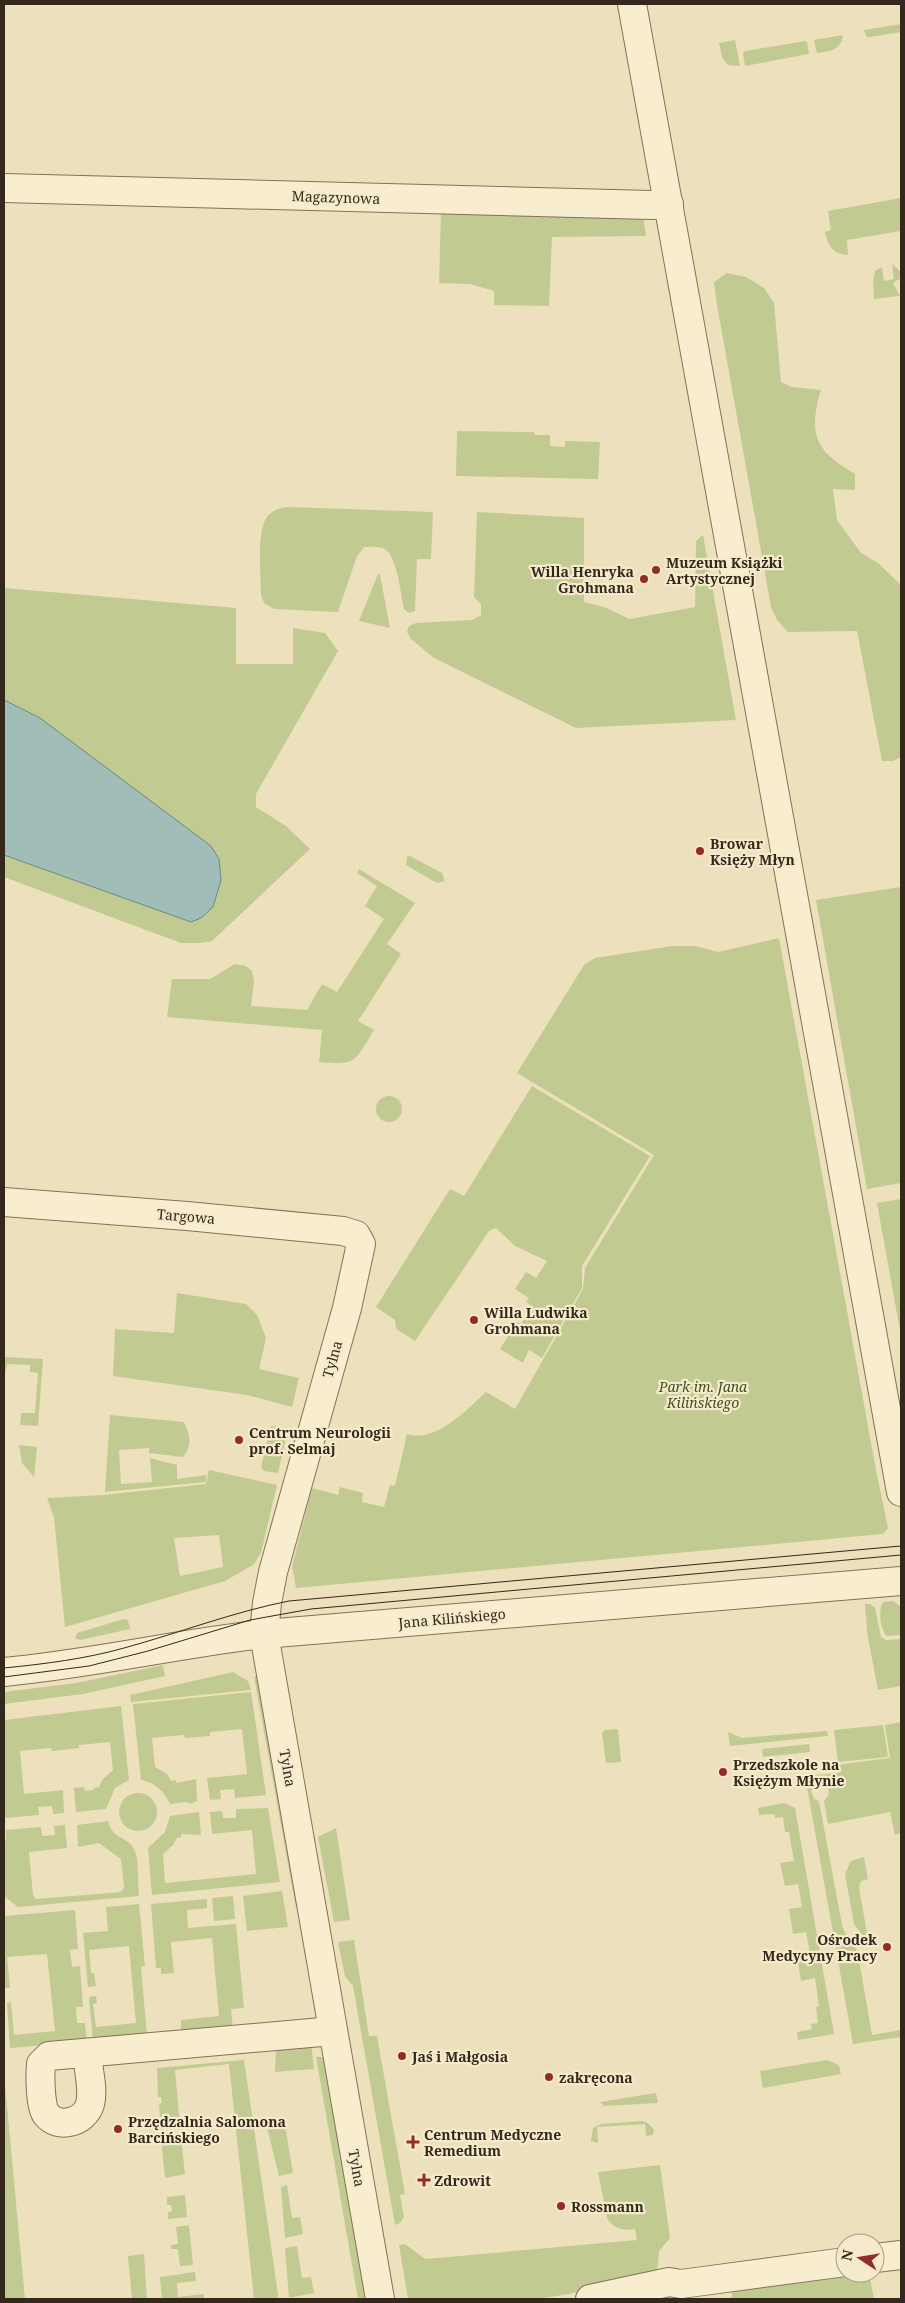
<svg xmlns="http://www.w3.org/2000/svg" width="905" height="2303" viewBox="0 0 905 2303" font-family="'Noto Serif',serif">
<rect width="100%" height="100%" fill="#ede1bd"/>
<g fill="#c1ca91" fill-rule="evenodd">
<polygon points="901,24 901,32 870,37 867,37 864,30"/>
<path d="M843,35C841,51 830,51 817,53L814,40Z"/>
<polygon points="735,40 740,66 728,65 722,57 719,43"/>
<polygon points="805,41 807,42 809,54 745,66 743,54 745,51"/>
<path d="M901,198V231L847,240L848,255C833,254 828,246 825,232L831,230L828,211Z"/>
<polygon points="441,211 643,216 646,236 552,237 549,306 494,305 494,291 470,284 439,283"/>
<polygon points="892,264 901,272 901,278 893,283 900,296 874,299 873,280 875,271 882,267 884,281 894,279"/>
<path d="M727,273L746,277L764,288L774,303L781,382L792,387L821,390C808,434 815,451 855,474V490L833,489L837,520L861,553L878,563L901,585V757L893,761H882L857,631L788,632L777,620L771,607L717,305L714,282Z"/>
<polygon points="457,431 534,432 535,435 550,435 550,446 565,447 565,441 600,442 598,479 456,476"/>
<path d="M288,507L433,512L431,559H417L415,611L409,613L404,609C401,595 397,559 387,551C381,545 371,547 364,547L357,556L338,612L274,609L264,603L261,595C261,576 256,532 267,517C272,510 280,508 288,507Z"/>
<polygon points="477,512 584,518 584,602 604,607 630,619 695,607 696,541 703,535 736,720 576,728 434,658 411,639 407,632 409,626 416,623 472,620 481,615 481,604 474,597"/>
<polygon points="378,574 380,575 390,628 359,621"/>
<polygon points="4,588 236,608 236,664 293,664 293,628 325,633 338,651 256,794 256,807 286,826 310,849 212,941 200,943 181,943 4,877"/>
<polygon points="410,856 442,873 445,881 437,883 406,865 407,857"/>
<path d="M359,869L415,903L387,944L401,954L358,1021L374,1030C355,1061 357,1066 319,1062L322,1030L167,1017L172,979H210L235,964L246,966L252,971L254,981L251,1006L307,1010L322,984L337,992L384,919L365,906L377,886L357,873Z"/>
<polygon points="901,887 901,1183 867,1189 816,900"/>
<path d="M779,938L876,1470L888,1528L883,1534L296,1588L292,1566L312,1488L338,1495L340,1487L363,1493L362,1502L384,1507L390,1485L395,1486L407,1434C437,1443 466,1410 486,1392L515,1409L583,1289L585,1268L654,1155L517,1073L584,965L595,958L672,946H695L718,952Z"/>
<polygon points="532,1086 650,1156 582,1266 582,1288 542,1358 529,1350 523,1363 500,1349 517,1322 521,1324 532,1306 526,1302 529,1298 515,1289 526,1272 536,1278 547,1261 515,1246 496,1228 489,1231 415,1341 396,1329 395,1320 376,1307 450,1189 464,1196"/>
<circle cx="389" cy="1109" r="13"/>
<polygon points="901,1199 901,1336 877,1203"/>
<polygon points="177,1293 246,1304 257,1315 266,1338 259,1369 299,1378 292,1407 247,1395 113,1376 115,1329 174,1333"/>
<polygon points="4,1357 43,1359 38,1426 20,1425 21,1413 35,1413 38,1373 30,1372 30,1365 7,1364 4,1380"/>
<path d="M110,1415L184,1422C190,1437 193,1444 183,1457L149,1453V1448L119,1450L121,1484L152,1482L150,1458L177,1465V1479L206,1475V1482L105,1492Z"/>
<polygon points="271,1426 288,1429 278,1473 264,1471 261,1467"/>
<polygon points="19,1445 37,1447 34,1477 22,1463"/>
<path d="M209,1470L277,1485L261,1553L253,1565L225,1581L65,1627L54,1517L47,1498L103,1495L206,1484ZM219,1535L223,1567L180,1576L174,1538Z"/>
<path d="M893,1601L901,1607V1635L887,1636C880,1630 878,1610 883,1602Z"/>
<polygon points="865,1604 870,1604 875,1608 881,1637 886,1640 901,1639 901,1686 878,1690 867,1632"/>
<polygon points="124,1619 128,1620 130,1629 80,1640 75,1638 77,1633"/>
<polygon points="163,1665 165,1676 83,1694 4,1704 4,1692 76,1683"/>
<polygon points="233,1672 248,1681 251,1690 131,1702 130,1695"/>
<polygon points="261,1674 304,1907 296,1908 255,1682 255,1676"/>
<path d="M251,1692L266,1795L235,1798L234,1789L220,1790L221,1799L210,1800L207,1778L247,1774L242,1729L210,1732V1736L185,1738L184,1735L152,1738L155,1767L167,1774L171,1781L176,1780V1783L196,1779L197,1801L190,1804L187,1802L170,1804C163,1790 156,1783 141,1780L133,1704Z"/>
<polygon points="121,1706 129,1780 115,1788 106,1809 76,1812 74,1788 84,1787 85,1791 94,1790 94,1788 99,1787 102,1780 113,1770 110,1742 79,1745 79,1748 52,1751 51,1748 20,1751 24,1794 63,1790 64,1813 53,1814 52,1806 38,1807 39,1815 4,1818 4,1720"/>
<path d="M901,1722V1833L895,1835L890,1812L828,1824L824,1801L829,1794L828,1788L818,1785L811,1791L814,1799L819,1801L842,1925C845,1937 855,1942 858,1954L872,2035L901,2030V2037L853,2044L805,1776L838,1773L837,1765L890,1758L885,1725Z"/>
<polygon points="883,1725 888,1757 838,1762 834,1730"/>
<polygon points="618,1729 621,1762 606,1763 602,1733 605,1730"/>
<polygon points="827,1731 828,1736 730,1746 728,1732 742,1738"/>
<polygon points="809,1744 810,1752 763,1757 762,1749"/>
<circle cx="138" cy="1812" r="19"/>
<polygon points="784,1803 795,1808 834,2034 798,2040 797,2032 812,2029 811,2024 818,2023 816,2007 819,2006 815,1978 801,1981 797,1957 810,1954 806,1932 793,1934 789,1909 802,1907 798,1884 785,1886 780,1863 794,1861 789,1832 785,1832 783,1817 775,1818 774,1814 759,1815 758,1808"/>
<polygon points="268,1808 280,1882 152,1895 148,1848 165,1832 170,1816 199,1812 201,1835 181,1834 181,1837 177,1838 173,1845 163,1854 165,1883 256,1874 252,1830 212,1834 210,1812 222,1811 223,1818 236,1818 236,1809"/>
<path d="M108,1821C112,1839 127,1836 134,1849C139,1857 138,1885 139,1896L18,1907L4,1896V1841H6V1830L41,1827L42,1836L55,1835L54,1826L65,1825L67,1848L29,1852L33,1895L36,1899L121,1892L124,1887L121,1859L99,1843L78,1847L77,1825Z"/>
<polygon points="336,1828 350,1920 334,1922 318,1837"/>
<polygon points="864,1857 868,1879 861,1881 859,1888 869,1944 854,1924 845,1874 851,1861"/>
<polygon points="282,1891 288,1927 247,1931 243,1896"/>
<polygon points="233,1896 235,1919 214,1921 212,1898"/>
<polygon points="207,1899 207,1908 187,1910 188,1928 236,1924 244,2008 231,2009 233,2029 181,2033 181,2020 219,2016 212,1938 171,1942 174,1973 161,1974 161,1968 156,1968 151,1904"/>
<polygon points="139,1904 145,1966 141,1967 147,2036 93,2041 89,1997 96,1996 97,2003 93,2004 96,2027 136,2023 129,1946 89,1950 91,1973 94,1973 96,1986 88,1987 83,1933 108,1931 106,1907"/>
<polygon points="75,1910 78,1949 70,1950 72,1967 80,1966 83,2007 76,2007 77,2023 85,2023 87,2042 10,2048 7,2003 11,2002 14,2035 55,2031 47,1954 7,1957 10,1988 5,1988 4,1916"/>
<polygon points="354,1940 369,2036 377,2036 405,2194 400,2195 404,2217 400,2223 395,2225 353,1986 345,1976 338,1942"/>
<polygon points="311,2042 314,2069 275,2072 276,2048"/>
<polygon points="316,2057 323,2057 366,2299 358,2299"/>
<polygon points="244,2060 278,2294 278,2299 254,2299 229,2064 175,2070 180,2127 162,2129 163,2117 160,2117 159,2104 162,2103 161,2097 158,2097 157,2068"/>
<polygon points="827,2060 839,2065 841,2074 763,2088 760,2071"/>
<polygon points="4,2074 25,2299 4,2299"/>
<polygon points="656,2093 658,2103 604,2106 600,2102"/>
<polygon points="284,2120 293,2173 279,2176 266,2123"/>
<polygon points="642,2121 648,2123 654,2130 653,2135 646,2136 645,2124 597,2127 598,2143 591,2141 593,2128 601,2124"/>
<polygon points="181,2137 185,2174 165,2178 161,2139"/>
<path d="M660,2165L670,2238L659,2251L657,2273L569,2294L537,2299H408L399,2245L405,2244L425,2259L637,2240L635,2229C623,2231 614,2229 607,2218L598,2172Z"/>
<polygon points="287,2185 292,2218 300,2217 303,2234 285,2238 281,2187"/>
<polygon points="185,2195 187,2217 168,2219 168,2212 172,2211 171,2205 167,2205 167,2197"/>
<polygon points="189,2225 193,2265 180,2266 178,2249 171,2249 171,2245 178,2244 176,2227"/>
<polygon points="297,2246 302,2278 311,2277 314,2293 289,2298 285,2248"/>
<polygon points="144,2254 147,2299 132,2299 128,2256"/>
<polygon points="195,2272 196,2281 177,2283 178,2297 204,2294 204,2299 162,2299 160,2277"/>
<polygon points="845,2273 869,2273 874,2299 731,2299 733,2290"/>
</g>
<polygon fill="#a0beb7" stroke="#688b84" points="4,700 40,718 211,846 219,859 221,880 213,907 201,918 191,922 4,855"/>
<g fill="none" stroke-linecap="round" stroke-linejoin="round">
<defs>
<g id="minor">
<polyline points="632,4 901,1492"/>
<polyline points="4,188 651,205 669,204"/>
<polyline points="4,1202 187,1216 343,1231 356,1235 361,1244 347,1308 273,1572 267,1603 264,1634 380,2299"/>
<path d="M4,1672C91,1664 177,1644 264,1634L901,1581"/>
<path d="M87,2054C88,2069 94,2090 90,2104C85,2122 58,2130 46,2114C40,2106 40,2075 41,2064L49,2056L333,2031"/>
<polyline points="875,2258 901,2255"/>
<polyline points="590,2299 669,2282 681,2284 696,2282 845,2262"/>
</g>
</defs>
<use href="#minor" stroke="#847156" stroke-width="30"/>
<use href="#minor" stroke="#f8eecf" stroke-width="28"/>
<g stroke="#33281b" stroke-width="1">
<path d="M4,1668C44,1664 85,1659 124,1648C179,1633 233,1612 289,1601L901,1546"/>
<polyline points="4,1677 89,1666 148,1651 250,1620 311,1609 901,1555"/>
</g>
</g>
<g fill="#932c27" stroke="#f5ebcc" stroke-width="2">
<circle cx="656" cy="570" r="5"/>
<circle cx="644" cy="579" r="5"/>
<circle cx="700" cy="851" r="5"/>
<circle cx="474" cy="1320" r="5"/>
<circle cx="239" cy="1440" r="5"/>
<circle cx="723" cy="1772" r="5"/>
<circle cx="887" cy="1947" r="5"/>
<circle cx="402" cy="2056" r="5"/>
<circle cx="549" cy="2077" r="5"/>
<circle cx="118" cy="2129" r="5"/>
<path d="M410.5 2134.5h5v5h5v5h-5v5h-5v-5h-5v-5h5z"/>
<path d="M421.5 2172.5h5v5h5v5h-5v5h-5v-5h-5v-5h5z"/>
<circle cx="561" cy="2206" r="5"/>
</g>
<g text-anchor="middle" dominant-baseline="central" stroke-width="4.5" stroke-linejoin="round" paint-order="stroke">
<g font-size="14" fill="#33281b" stroke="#f5ebcc">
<text transform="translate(336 197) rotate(2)">Magazynowa</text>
<text transform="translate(186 1216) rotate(5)">Targowa</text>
<text transform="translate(332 1359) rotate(-74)">Tylna</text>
<text transform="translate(452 1618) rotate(-5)">Jana Kilińskiego</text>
<text transform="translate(288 1768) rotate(80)">Tylna</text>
<text transform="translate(357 2168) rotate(80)">Tylna</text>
</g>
<g font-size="14" font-weight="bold" fill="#33281b" stroke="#f5ebcc" text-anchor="start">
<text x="666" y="562">Muzeum Książki<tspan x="666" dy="16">Artystycznej</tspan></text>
<text x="634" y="571" text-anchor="end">Willa Henryka<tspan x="634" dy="16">Grohmana</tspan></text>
<text x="710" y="843">Browar<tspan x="710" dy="16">Księży Młyn</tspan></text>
<text x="484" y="1312">Willa Ludwika<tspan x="484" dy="16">Grohmana</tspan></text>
<text x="249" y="1432">Centrum Neurologii<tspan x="249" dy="16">prof. Selmaj</tspan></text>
<text x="733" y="1764">Przedszkole na<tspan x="733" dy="16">Księżym Młynie</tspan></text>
<text x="877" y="1939" text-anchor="end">Ośrodek<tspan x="877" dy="16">Medycyny Pracy</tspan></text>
<text x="412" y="2056">Jaś i Małgosia</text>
<text x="559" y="2077">zakręcona</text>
<text x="128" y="2121">Przędzalnia Salomona<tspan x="128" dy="16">Barcińskiego</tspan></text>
<text x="424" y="2134">Centrum Medyczne<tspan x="424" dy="16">Remedium</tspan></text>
<text x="434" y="2180">Zdrowit</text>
<text x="571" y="2206">Rossmann</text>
</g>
<g font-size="14" font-style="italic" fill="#425022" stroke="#f5ebcc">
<text x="703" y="1386">Park im. Jana<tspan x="703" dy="16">Kilińskiego</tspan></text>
</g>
</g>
<rect width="905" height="2303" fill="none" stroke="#33281b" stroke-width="10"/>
<g transform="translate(860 2258) rotate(282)"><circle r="24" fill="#f5ebcc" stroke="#a79d85"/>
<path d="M0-4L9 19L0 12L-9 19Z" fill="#932c27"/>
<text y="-8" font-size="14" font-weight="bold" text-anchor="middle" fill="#33281b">N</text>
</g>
</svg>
